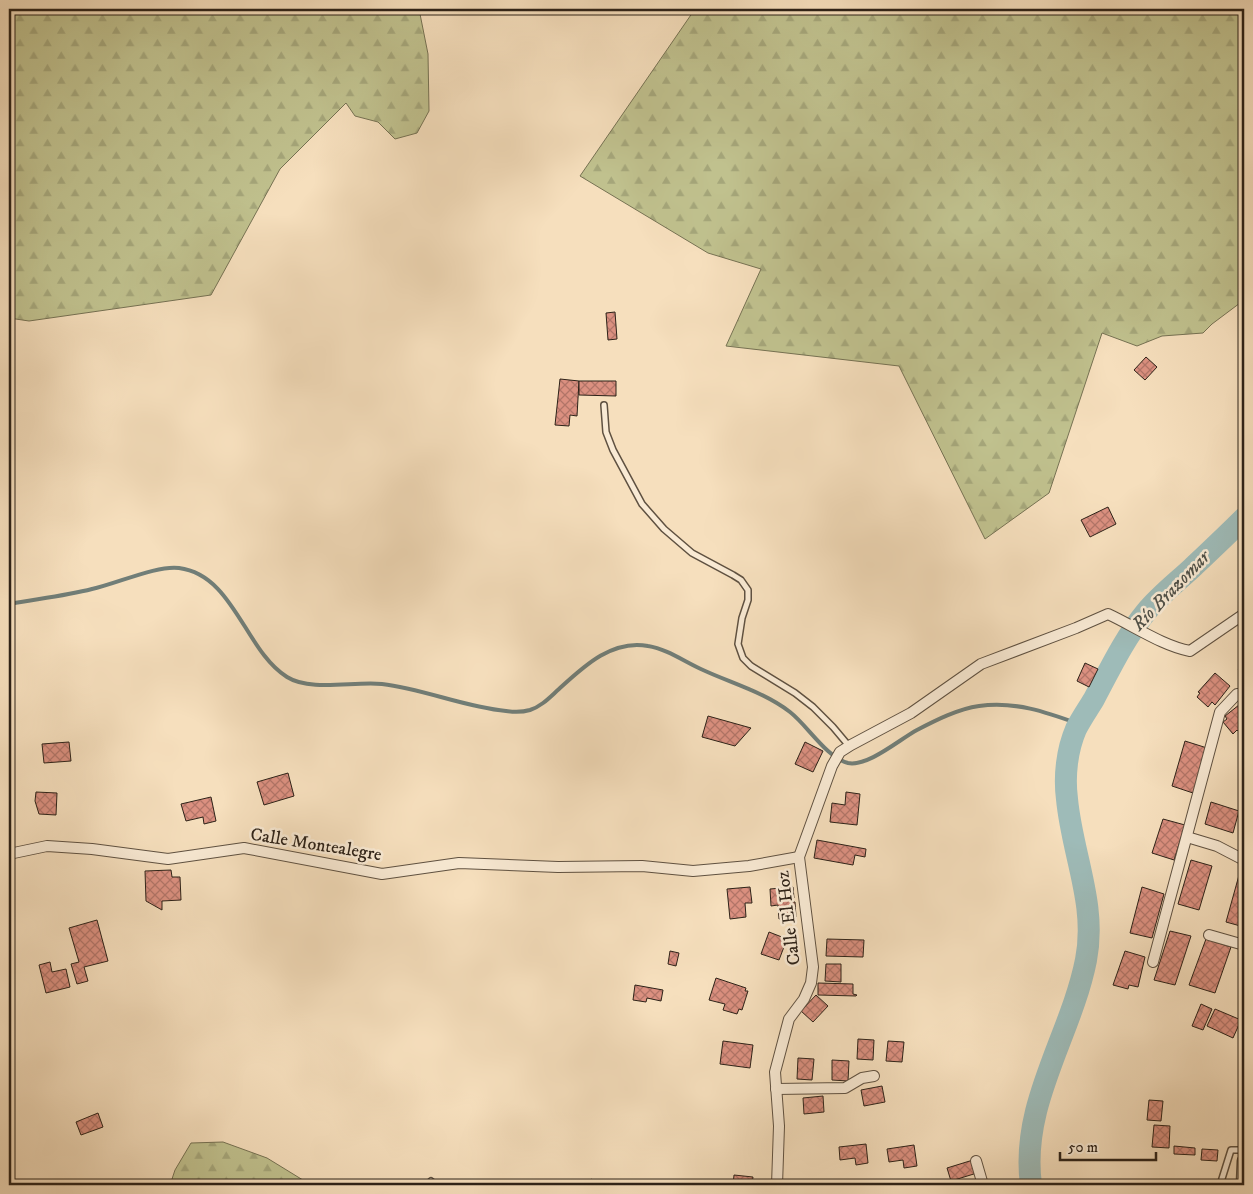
<svg xmlns="http://www.w3.org/2000/svg" width="1253" height="1194" viewBox="0 0 1253 1194" font-family="'IM FELL DW Pica',serif">
<defs>
<pattern id="forest-firs" width="22" height="20" patternUnits="userSpaceOnUse" patternTransform="scale(1.25)"><rect width="22" height="20" fill="#c0c18e"/><path d="M5 1l3.5 6h-7zM16 11l3.5 6h-7z" fill="#a5a67a"/></pattern>
<pattern id="building-cross-hatch" width="8" height="8" patternUnits="userSpaceOnUse" patternTransform="scale(1.25)"><rect width="8" height="8" fill="#db9080"/><path d="M0 0l8 8M0 8l8-8" fill="none" stroke="#b27568"/></pattern>
</defs>
<rect width="100%" height="100%" fill="#f6dfbd"/>
<filter id="stains"><feTurbulence type="fractalNoise" baseFrequency=".004" numOctaves="4"/><feColorMatrix values="0 0 0 0 .2 0 0 0 0 .09 0 0 0 0 .02 0 0 0 .5 -.17"/></filter>
<radialGradient id="worn" r=".72"><stop offset=".6" stop-color="#630" stop-opacity="0"/><stop offset="1" stop-color="#630" stop-opacity=".3"/></radialGradient>
<g fill="url(#forest-firs)" stroke="#767253">
<polygon points="9,9 419,9 428,54 429,111 417,133 395,139 378,122 355,116 346,103 280,169 211,295 29,321 9,318"/>
<polygon points="695,9 1244,9 1244,300 1212,324 1203,333 1162,336 1137,346 1102,333 1049,493 985,539 899,366 726,346 761,269 708,253 580,176"/>
<polygon points="223,1142 267,1158 311,1185 170,1185 175,1170 191,1143"/>
</g>
<g fill="none" stroke-linecap="round" stroke-linejoin="round">
<path stroke="#717e78" stroke-width="4" d="M9,604C36,599 65,596 92,589C116,584 157,565 179,568C234,575 245,651 287,677C311,692 354,681 382,684C424,689 464,707 506,711C513,712 523,712 530,710C542,706 550,697 559,689C583,667 612,639 648,646C667,649 685,662 703,670C731,683 764,692 790,712C807,725 827,758 848,763C868,767 900,739 917,730C936,720 958,709 979,706C1015,701 1046,712 1079,724"/>
<path stroke="#9ebbb8" stroke-width="22" d="M1031,1185C1020,1104 1071,1036 1086,960C1097,904 1072,854 1067,799C1064,776 1067,750 1076,729C1081,719 1088,709 1094,699C1110,669 1124,639 1146,612C1159,596 1177,582 1192,568C1210,551 1227,535 1244,518"/>
</g>
<g fill="url(#building-cross-hatch)" stroke="#2d2218">
<polygon points="615,312 617,339 608,340 606,313"/>
<polygon points="1146,357 1157,367 1145,380 1134,370"/>
<polygon points="560,379 579,381 577,416 570,415 569,426 555,425"/>
<polygon points="579,381 616,381 616,396 579,395"/>
<polygon points="1108,507 1116,524 1090,537 1081,520"/>
<polygon points="1085,663 1098,669 1089,687 1077,681"/>
<polygon points="1244,664 1244,676 1238,669"/>
<polygon points="1215,673 1230,686 1215,705 1212,702 1208,707 1197,697 1200,693 1198,692"/>
<polygon points="1244,701 1244,729 1240,733 1237,730 1233,734 1223,722 1227,719 1225,716"/>
<polygon points="708,716 751,728 735,746 702,737"/>
<polygon points="1185,741 1207,748 1193,793 1172,786"/>
<polygon points="69,742 71,761 44,763 42,744"/>
<polygon points="805,742 823,751 813,772 795,764"/>
<polygon points="288,773 294,796 264,805 257,782"/>
<polygon points="36,792 57,793 56,815 39,814 35,801"/>
<polygon points="846,792 860,794 857,825 830,822 832,803 845,805"/>
<polygon points="211,797 216,821 204,824 203,817 186,821 181,804"/>
<polygon points="1211,802 1239,811 1233,833 1205,824"/>
<polygon points="1163,819 1185,825 1174,860 1152,853"/>
<polygon points="817,840 866,849 865,857 855,855 853,865 814,858"/>
<polygon points="1191,860 1212,866 1199,910 1178,904"/>
<polygon points="1241,868 1244,869 1244,927 1226,922"/>
<polygon points="171,870 172,877 180,877 181,900 162,901 162,910 146,901 145,871"/>
<polygon points="750,887 752,903 745,903 746,917 730,919 727,889"/>
<polygon points="793,887 794,898 790,898 790,902 795,902 796,917 779,919 778,905 771,906 770,889"/>
<polygon points="1142,887 1164,894 1152,938 1130,933"/>
<polygon points="97,920 108,961 84,967 88,981 77,984 71,964 79,962 69,928"/>
<polygon points="1170,931 1191,936 1175,985 1154,980"/>
<polygon points="769,932 787,939 779,960 761,954"/>
<polygon points="827,939 864,940 863,957 826,956"/>
<polygon points="1206,939 1231,947 1215,993 1189,985"/>
<polygon points="670,951 679,953 676,966 668,964"/>
<polygon points="1125,951 1145,957 1138,987 1129,985 1128,989 1113,985"/>
<polygon points="50,962 52,972 66,969 70,987 46,993 39,965"/>
<polygon points="826,964 841,964 841,982 825,981"/>
<polygon points="716,978 746,988 745,991 748,991 742,1010 739,1009 737,1014 723,1010 725,1004 709,1000"/>
<polygon points="818,983 853,984 853,994 857,995 856,996 818,995"/>
<polygon points="635,985 663,990 661,1001 647,998 646,1002 633,1000"/>
<polygon points="816,995 828,1006 813,1022 801,1011"/>
<polygon points="1201,1004 1212,1009 1203,1030 1192,1026"/>
<polygon points="1215,1009 1241,1020 1233,1038 1207,1026"/>
<polygon points="858,1039 874,1040 873,1060 857,1059"/>
<polygon points="723,1041 753,1045 750,1068 720,1064"/>
<polygon points="888,1041 904,1042 902,1062 886,1061"/>
<polygon points="798,1058 814,1059 812,1080 797,1079"/>
<polygon points="832,1060 849,1061 848,1081 832,1080"/>
<polygon points="882,1086 885,1102 864,1106 861,1090"/>
<polygon points="823,1096 824,1112 804,1114 803,1098"/>
<polygon points="1149,1100 1163,1101 1161,1121 1147,1120"/>
<polygon points="98,1113 103,1127 81,1135 76,1122"/>
<polygon points="1154,1125 1170,1126 1169,1148 1152,1147"/>
<polygon points="866,1144 868,1163 856,1165 855,1158 840,1160 839,1147"/>
<polygon points="914,1145 917,1166 904,1168 903,1160 889,1162 887,1149"/>
<polygon points="1174,1146 1195,1148 1195,1155 1174,1154"/>
<polygon points="1202,1149 1218,1150 1217,1161 1201,1160"/>
<polygon points="973,1160 977,1173 951,1181 947,1168"/>
<polygon points="734,1175 753,1177 752,1184 755,1185 733,1185"/>
<polygon points="591,1179 599,1184 600,1181 607,1185 587,1185"/>
<polygon points="934,1182 934,1185 916,1185"/>
</g>
<g fill="none" stroke-linecap="round" stroke-linejoin="round">
<defs>
<g id="service">
<polyline points="604,405 606,432 613,450 642,504 664,529 692,553 733,575 741,580 748,590 748,600 742,618 738,644 743,658 751,666 795,693 813,707 833,727 849,746"/>
<polyline points="431,1181 436,1185"/>
<polyline points="1220,1185 1231,1150 1244,1150"/>
</g>
<g id="minor">
<polyline points="1187,837 1217,846 1244,860"/>
<polyline points="9,854 47,846 92,849 168,859 244,848 382,874 459,863 558,867 642,866 693,871 749,866 799,857"/>
<polyline points="1209,935 1244,945"/>
<polyline points="1153,962 1220,712 1237,694 1244,695"/>
<polyline points="776,1089 845,1088 862,1078 874,1076"/>
<polyline points="976,1161 983,1185"/>
<path d="M777,1185L779,1126L775,1072L789,1019L804,999L811,983L813,967L799,857L832,766L840,752L851,745L911,713L981,664L1076,628L1108,614C1134,626 1163,646 1190,651L1244,614"/>
</g>
<polyline id="tertiary" points="1243,1185 1244,1161"/>
</defs>
<use href="#service" stroke="#5f5141" stroke-width="8"/>
<use href="#minor" stroke="#5f5141" stroke-width="12"/>
<use href="#tertiary" stroke="#5f5141" stroke-width="15"/>
<use href="#service" stroke="#f9ead4" stroke-width="5"/>
<use href="#minor" stroke="#f9ead4" stroke-width="10"/>
<use href="#tertiary" stroke="#f9ead4" stroke-width="12"/>
</g>
<g text-anchor="middle" dominant-baseline="central" stroke-width="5" stroke-linejoin="round" paint-order="stroke">
<g font-size="18" fill="#2d2218" stroke="#f9ead4">
<text transform="translate(316 845) rotate(9)">Calle Montealegre</text>
<text transform="translate(789 918) rotate(-97)">Calle El Hoz</text>
</g>
<g font-size="19" font-style="italic" fill="#4f5048" stroke="#f9ead4">
<text transform="translate(1171 591) rotate(-46)">Río Brazomar</text>
</g>
</g>
<rect width="1253" height="1194" fill="none" stroke="#f6dfbd" stroke-width="30"/>
<rect x="10" y="10" width="1233" height="1174" fill="none" stroke="#2d2218" stroke-width="2.5"/>
<rect x="15" y="15" width="1223" height="1164" fill="none" stroke="#2d2218"/>
<path d="M1060 1152v8h96v-8" fill="none" stroke="#2d2218" stroke-width="2.5"/>
<text x="1068" y="1152" font-size="15" fill="#2d2218" stroke="#f9ead4" stroke-width="4" paint-order="stroke">50 m</text>
<rect width="100%" height="100%" filter="url(#stains)"/>
<rect width="100%" height="100%" fill="url(#worn)"/>
</svg>
